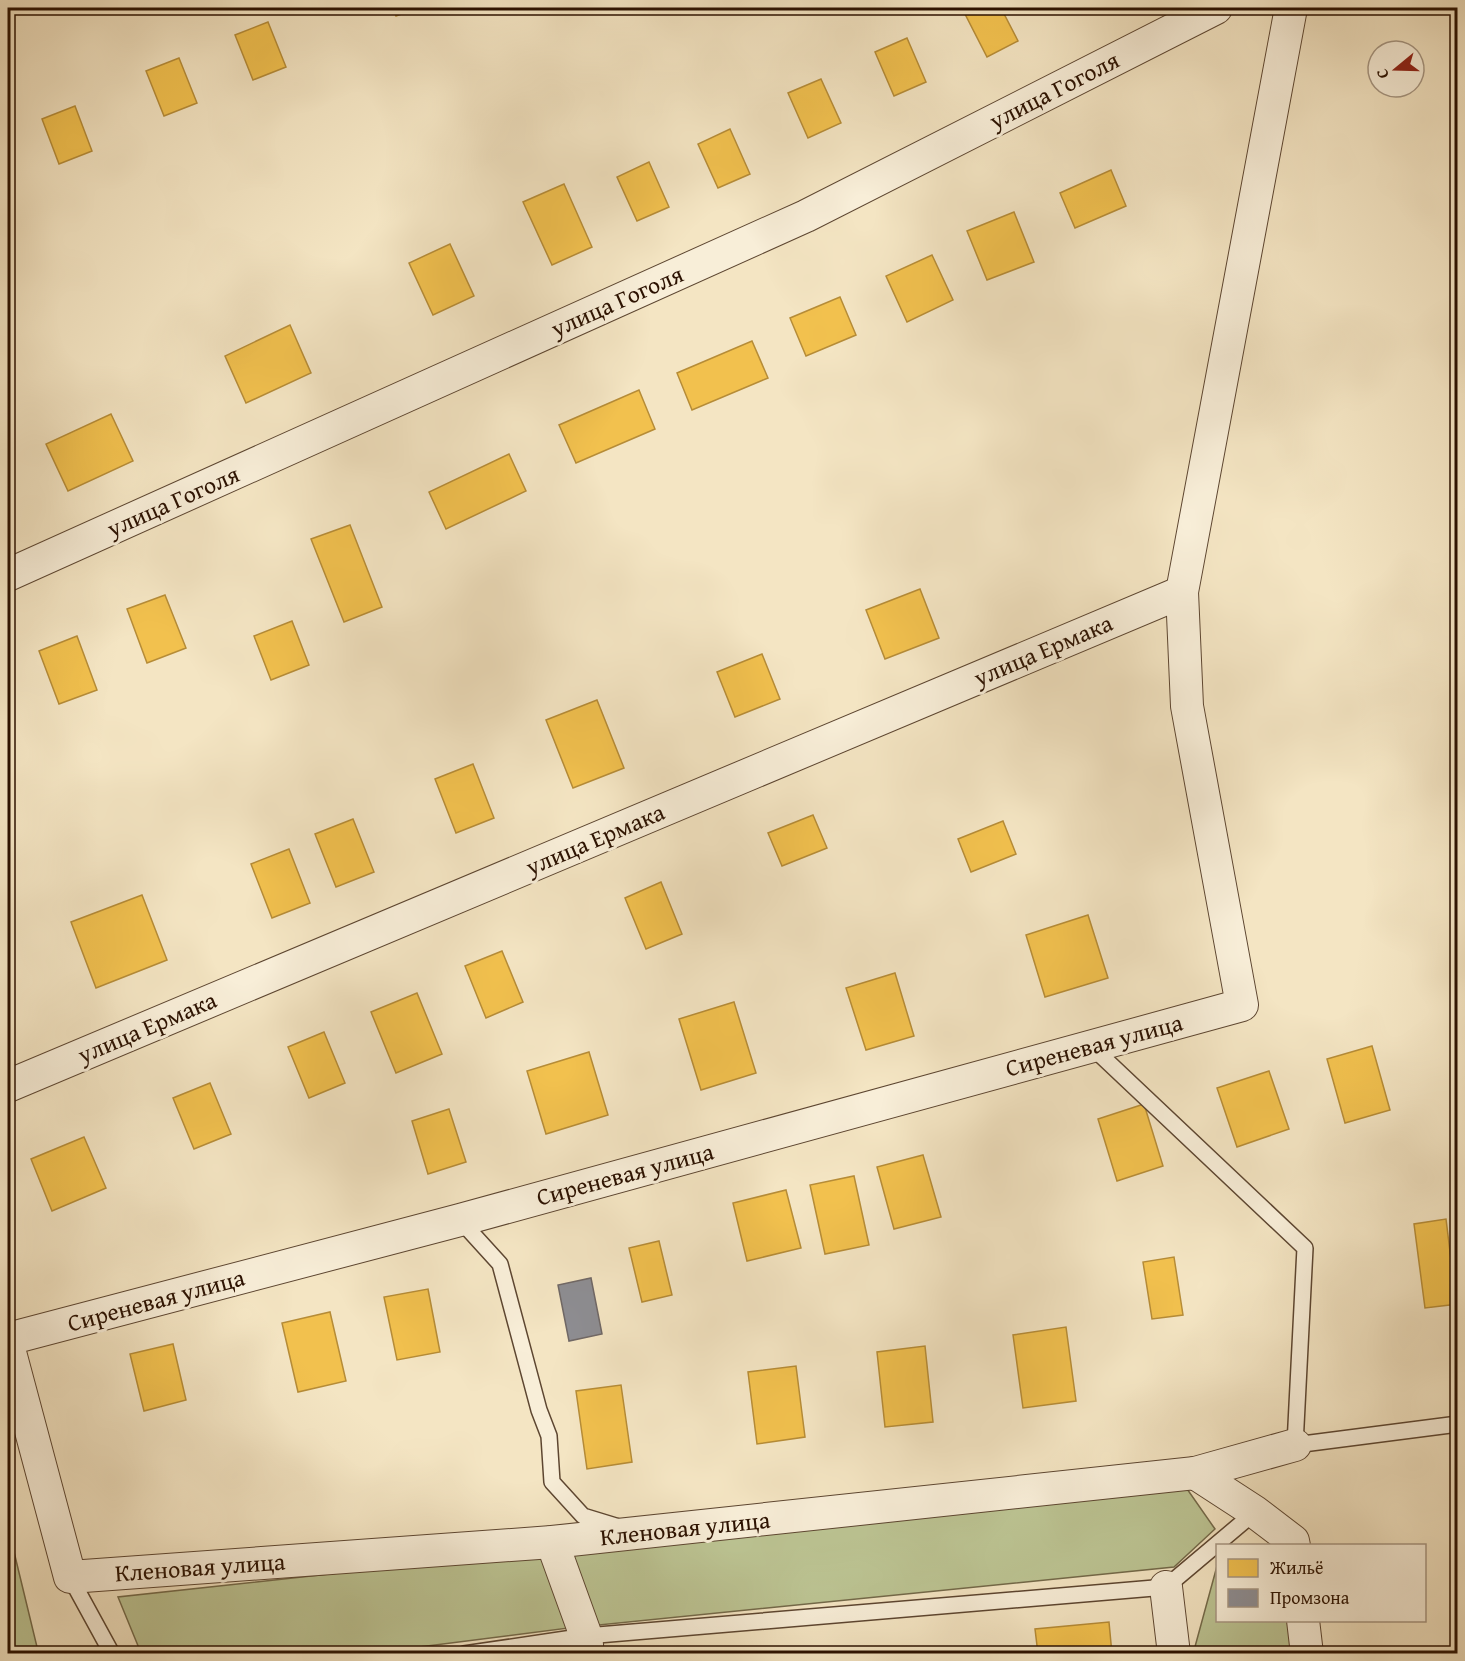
<svg xmlns="http://www.w3.org/2000/svg" width="1465" height="1661" viewBox="0 0 1465 1661" font-family="'Gentium Book Plus',serif">
<rect width="100%" height="100%" fill="#f4e5c3"/>
<filter id="stains"><feTurbulence type="fractalNoise" baseFrequency=".00333" numOctaves="4"/><feColorMatrix values="0 0 0 0 .2 0 0 0 0 .09 0 0 0 0 .02 0 0 0 .5 -.17"/></filter>
<radialGradient id="worn" r=".72"><stop offset=".6" stop-color="#630" stop-opacity="0"/><stop offset="1" stop-color="#630" stop-opacity=".3"/></radialGradient>
<g fill="#bcc493" stroke="#746a4a" stroke-width="1.5">
<polygon points="1185,1486 1215,1529 1174,1567 589,1626 562,1548"/>
<polygon points="8,1527 37,1647 50,1653 8,1653"/>
<polygon points="539,1551 569,1628 364,1654 141,1653 118,1597"/>
<polygon points="1217,1566 1218,1620 1290,1621 1294,1653 1193,1654"/>
</g>
<g fill="#f2c14e" stroke="#b68c37" stroke-width="1.5">
<polygon points="393,8 418,8 396,16"/>
<polygon points="978,8 1001,8 1018,41 987,57 965,14"/>
<polygon points="268,22 286,67 253,80 235,35"/>
<polygon points="907,38 926,82 894,96 875,52"/>
<polygon points="179,58 197,103 164,116 146,71"/>
<polygon points="821,79 841,123 808,138 788,93"/>
<polygon points="75,106 92,151 59,164 42,119"/>
<polygon points="730,129 750,174 718,188 698,144"/>
<polygon points="649,162 669,207 637,221 617,177"/>
<polygon points="1111,170 1126,206 1075,228 1060,193"/>
<polygon points="8,172 14,189 8,191"/>
<polygon points="564,184 592,247 552,265 523,202"/>
<polygon points="1014,212 1034,262 987,280 967,231"/>
<polygon points="450,244 474,296 433,315 409,263"/>
<polygon points="932,255 953,300 907,322 886,276"/>
<polygon points="840,297 856,335 806,356 790,318"/>
<polygon points="290,325 311,373 246,403 225,356"/>
<polygon points="752,341 768,378 692,410 677,373"/>
<polygon points="639,390 655,429 576,463 559,425"/>
<polygon points="111,414 133,461 68,491 46,444"/>
<polygon points="509,454 526,491 446,529 429,492"/>
<polygon points="350,525 382,607 344,622 311,539"/>
<polygon points="920,589 939,638 885,659 866,610"/>
<polygon points="165,595 186,648 147,663 127,609"/>
<polygon points="292,621 309,665 271,680 254,636"/>
<polygon points="77,636 97,690 59,704 39,651"/>
<polygon points="762,654 780,699 735,717 717,672"/>
<polygon points="597,700 624,768 573,788 546,720"/>
<polygon points="473,764 494,818 456,833 435,779"/>
<polygon points="813,815 827,848 782,866 768,833"/>
<polygon points="353,819 374,872 336,887 315,834"/>
<polygon points="1003,821 1016,854 971,872 958,839"/>
<polygon points="289,849 310,903 272,918 251,864"/>
<polygon points="661,882 682,934 646,949 625,898"/>
<polygon points="142,895 167,960 96,988 71,922"/>
<polygon points="1088,915 1108,978 1045,997 1026,935"/>
<polygon points="502,951 523,1002 486,1018 465,966"/>
<polygon points="895,973 914,1036 866,1050 846,988"/>
<polygon points="417,993 442,1054 396,1073 371,1012"/>
<polygon points="734,1002 756,1073 701,1090 679,1019"/>
<polygon points="324,1032 345,1083 309,1098 288,1047"/>
<polygon points="1372,1046 1390,1110 1345,1123 1327,1059"/>
<polygon points="589,1052 608,1115 546,1134 527,1071"/>
<polygon points="1269,1071 1289,1129 1237,1147 1217,1088"/>
<polygon points="210,1083 231,1134 194,1149 173,1098"/>
<polygon points="1144,1104 1163,1166 1117,1181 1098,1119"/>
<polygon points="449,1109 466,1162 428,1174 412,1121"/>
<polygon points="84,1137 106,1188 52,1211 31,1159"/>
<polygon points="923,1155 941,1217 894,1229 877,1167"/>
<polygon points="854,1176 869,1245 825,1254 810,1185"/>
<polygon points="786,1190 801,1248 747,1261 733,1203"/>
<polygon points="1446,1219 1452,1268 1458,1267 1458,1304 1425,1308 1414,1224"/>
<polygon points="659,1241 672,1295 642,1302 629,1248"/>
<polygon points="1174,1257 1183,1315 1152,1319 1143,1262"/>
<polygon points="428,1289 440,1352 397,1360 384,1297"/>
<polygon points="330,1312 346,1381 298,1392 282,1323"/>
<polygon points="1066,1327 1076,1401 1023,1408 1013,1335"/>
<polygon points="173,1344 186,1400 144,1411 130,1354"/>
<polygon points="925,1346 933,1422 885,1427 877,1352"/>
<polygon points="796,1366 805,1437 757,1444 748,1372"/>
<polygon points="621,1385 632,1462 587,1469 576,1391"/>
<polygon points="1109,1622 1112,1654 1038,1654 1035,1629"/>
</g>
<polygon fill="#8d8d92" stroke="#706866" stroke-width="1.5" points="591,1278 602,1334 569,1341 558,1285"/>
<g fill="none" stroke-linecap="round" stroke-linejoin="round">
<defs>
<g id="lane">
<polyline points="1091,1046 1305,1248 1295,1445 1458,1424"/>
<polyline points="460,1220 500,1264 539,1410 549,1436 552,1482 583,1516 619,1527"/>
<polyline points="70,1577 111,1652 114,1654"/>
<polyline points="464,1654 586,1636 1166,1587 1255,1512"/>
</g>
<g id="street">
<polyline points="8,575 806,216 1216,8"/>
<polyline points="8,1086 1182,592"/>
<polyline points="8,1339 460,1220 1242,1005 1187,706 1182,592 1291,8"/>
<polyline points="8,1345 70,1577 552,1542 1195,1473 1295,1445"/>
<polyline points="1195,1473 1255,1512 1293,1541 1294,1546"/>
<polyline points="552,1542 586,1636 588,1654"/>
<polyline points="1166,1587 1174,1654"/>
<polyline points="1303,1620 1307,1654"/>
</g>
</defs>
<use href="#lane" stroke="#5d4631" stroke-width="18"/>
<use href="#street" stroke="#5d4631" stroke-width="34"/>
<use href="#lane" stroke="#f8eed8" stroke-width="15"/>
<use href="#street" stroke="#f8eed8" stroke-width="32"/>
</g>
<g text-anchor="middle" dominant-baseline="central" stroke-width="6" stroke-linejoin="round" paint-order="stroke">
<g font-size="24" fill="#2b1100" stroke="#f8eed8">
<text transform="translate(1054 90) rotate(-27)">улица Гоголя</text>
<text transform="translate(617 301) rotate(-24)">улица Гоголя</text>
<text transform="translate(173 501) rotate(-24)">улица Гоголя</text>
<text transform="translate(1043 650) rotate(-23)">улица Ермака</text>
<text transform="translate(595 839) rotate(-23)">улица Ермака</text>
<text transform="translate(147 1027) rotate(-23)">улица Ермака</text>
<text transform="translate(1094 1045) rotate(-15)">Сиреневая улица</text>
<text transform="translate(625 1174) rotate(-15)">Сиреневая улица</text>
<text transform="translate(156 1300) rotate(-15)">Сиреневая улица</text>
<text transform="translate(685 1528) rotate(-6)">Кленовая улица</text>
<text transform="translate(200 1567) rotate(-4)">Кленовая улица</text>
</g>
</g>
<rect width="1465" height="1661" fill="none" stroke="#f4e5c3" stroke-width="30"/>
<rect x="9" y="9" width="1447" height="1643" fill="none" stroke="#2b1100" stroke-width="3"/>
<rect x="15" y="15" width="1435" height="1631" fill="none" stroke="#2b1100" stroke-width="1.5"/>
<rect x="1216" y="1544" width="210" height="78" fill="#f8eed8" stroke="#a69682" stroke-width="1.5"/>
<rect x="1228" y="1559" width="30" height="18" fill="#f2c14e" stroke="#a69682" stroke-width="1.5"/>
<text x="1270" y="1574" font-size="18" fill="#2b1100">Жильё</text>
<rect x="1228" y="1589" width="30" height="18" fill="#8d8d92" stroke="#a69682" stroke-width="1.5"/>
<text x="1270" y="1604" font-size="18" fill="#2b1100">Промзона</text>
<g transform="translate(1396 69) rotate(251)"><circle r="28" fill="#f8eed8" stroke="#a69682" stroke-width="1.5"/>
<path d="M0-4.5L10 22L0 15L-10 22Z" fill="#8f2418"/>
<text y="-9" font-size="16" font-weight="bold" text-anchor="middle" fill="#2b1100">С</text>
</g>
<rect width="100%" height="100%" filter="url(#stains)"/>
<rect width="100%" height="100%" fill="url(#worn)"/>
</svg>
